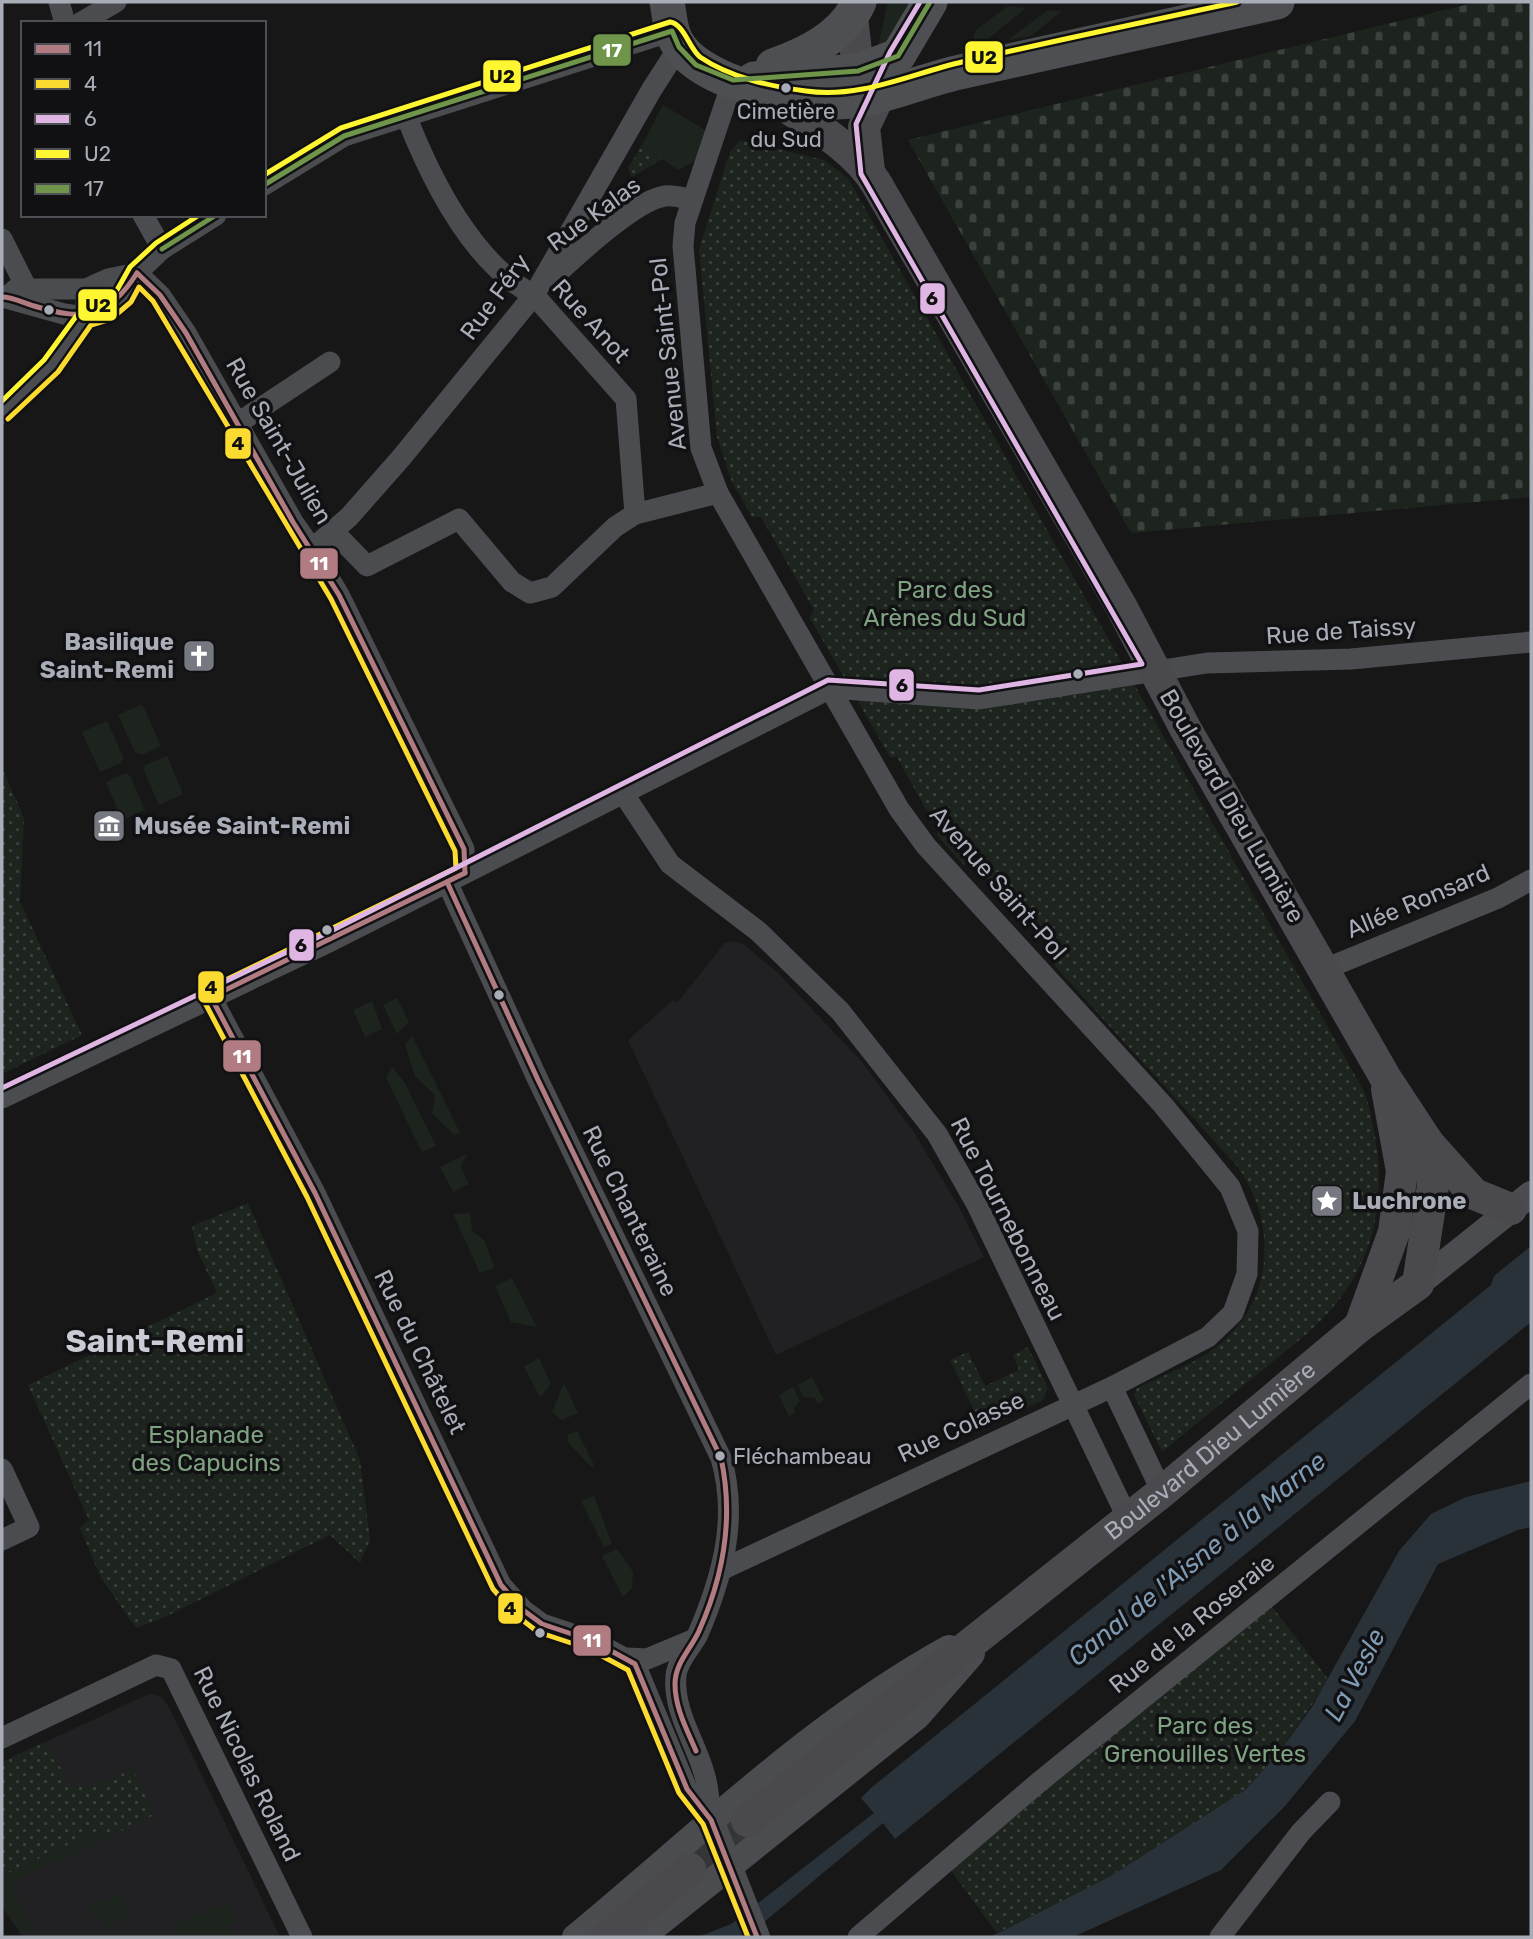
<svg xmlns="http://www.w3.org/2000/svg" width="1533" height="1939" viewBox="0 0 1533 1939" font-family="Rubik,sans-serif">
<defs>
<pattern id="cemetery-stones" width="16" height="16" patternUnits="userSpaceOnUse" patternTransform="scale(1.75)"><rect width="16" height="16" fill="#1d241e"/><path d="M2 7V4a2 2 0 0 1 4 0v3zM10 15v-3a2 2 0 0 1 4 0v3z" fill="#3b413d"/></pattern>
<pattern id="park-dots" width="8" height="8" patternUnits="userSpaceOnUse" patternTransform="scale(1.75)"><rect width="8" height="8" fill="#1d241e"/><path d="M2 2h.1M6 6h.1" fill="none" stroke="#3b413d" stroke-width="1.8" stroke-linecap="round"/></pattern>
</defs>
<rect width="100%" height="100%" fill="#171717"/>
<g fill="#212123">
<polygon points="734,941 743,944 778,973 862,1062 915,1134 959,1207 984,1257 776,1355 628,1040 673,1000 677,1003 725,943"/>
<polygon points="151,1693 163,1698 171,1711 280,1937 23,1937 2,1906 2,1762"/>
</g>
<g fill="#1d241e">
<polygon points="888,2 912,2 883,47 878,46"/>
<polygon points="1008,6 1026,8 977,48 969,51 976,30"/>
<polygon points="1048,10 1062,11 1031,36 1008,40"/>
<polygon points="663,105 707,131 697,160 678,170 642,145"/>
<polygon points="142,704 161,746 142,755 135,752 118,715"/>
<polygon points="107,721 123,757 121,763 100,772 82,732"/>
<polygon points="167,756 183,794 159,805 144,771 145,765"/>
<polygon points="126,773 130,776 145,810 122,820 106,782"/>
<polygon points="397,998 409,1022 397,1034 383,1005"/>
<polygon points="372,1001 382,1029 365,1037 353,1010"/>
<polygon points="412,1036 460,1133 454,1135 432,1113 435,1095 415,1076 405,1045"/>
<polygon points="392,1067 405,1083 436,1146 422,1152 386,1078"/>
<polygon points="467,1154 461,1167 469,1184 453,1192 440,1167"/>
<polygon points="470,1213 472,1231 485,1241 494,1268 480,1273 453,1214"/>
<polygon points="512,1278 537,1327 511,1322 495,1286"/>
<polygon points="539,1358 551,1384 540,1397 524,1367"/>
<polygon points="812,1377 824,1400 818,1404 815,1398 803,1397 798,1385"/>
<polygon points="564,1383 578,1413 562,1420 552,1412"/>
<polygon points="793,1387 800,1401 794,1408 795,1413 789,1417 779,1395"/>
<polygon points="577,1431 594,1465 592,1468 567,1441 568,1435"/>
<polygon points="594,1496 612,1544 604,1547 581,1501"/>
<polygon points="617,1549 633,1572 632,1588 623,1597 602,1556"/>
<polygon points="100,1830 104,1839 11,1883 34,1934 20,1933 2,1906 2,1876"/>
<polygon points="121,1893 131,1916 105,1928 99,1914 91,1917 87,1908"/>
<polygon points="227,1902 237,1921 226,1926 231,1937 179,1937 173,1926"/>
</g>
<polygon fill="url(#cemetery-stones)" points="1478,2 1531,2 1531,497 1131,533 908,140"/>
<g fill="url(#park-dots)">
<path d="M740,140L824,160L848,178L1365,1093C1389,1175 1386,1251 1325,1316C1307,1335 1285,1351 1265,1368C1230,1396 1196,1424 1162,1452L1134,1395L1137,1388C1164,1375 1195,1364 1219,1345C1275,1300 1278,1220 1236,1165L1054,965L1056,956L972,862L964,865L937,835L940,827L925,808L897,757H890L810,618L814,610L761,517H752L732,482L717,437L699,249L730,152Z"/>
<polygon points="642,145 662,159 632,177 628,168"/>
<polygon points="2,768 24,818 20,902 82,1035 2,1074"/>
<polygon points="248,1203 360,1460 370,1540 360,1563 330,1535 165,1617 136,1628 101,1578 80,1528 89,1520 28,1385 217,1293 197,1250 192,1226"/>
<polygon points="1028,1347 1048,1388 1043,1400 983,1429 950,1360 968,1352 985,1386 1019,1370 1013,1355"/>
<polygon points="1270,1604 1329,1680 1278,1754 1245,1790 1111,1876 997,1933 949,1868"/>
<polygon points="47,1741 71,1789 88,1784 91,1788 133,1769 154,1815 104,1839 99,1830 2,1876 2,1762"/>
</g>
<g fill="#2a3239">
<polygon points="1531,1246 1531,1322 895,1839 883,1823 746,1937 698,1937 731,1924 874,1813 861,1798 871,1788 1491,1285 1494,1276"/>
<polygon points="1531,1481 1531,1527 1518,1530 1438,1564 1355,1721 1285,1806 1221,1870 1073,1937 990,1937 1111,1876 1245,1790 1278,1754 1312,1707 1399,1551 1431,1514 1466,1497"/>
</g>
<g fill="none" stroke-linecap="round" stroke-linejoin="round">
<polyline stroke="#343537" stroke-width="32" stroke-dasharray="32 16" stroke-linecap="butt" points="690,1869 747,1821"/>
<g stroke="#4b4c50" stroke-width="21">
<polyline points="59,2 65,23"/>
<polyline points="80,23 116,2"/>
<path d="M407,118C431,179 473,264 534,295L626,399L635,514"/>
<polyline points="264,185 344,136 672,31"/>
<polyline points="143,215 162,249"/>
<polyline points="2,239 27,289"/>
<polyline points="137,273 160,295 186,333 293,522 312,549 339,595 464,849 465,873"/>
<path d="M551,279C574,258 635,200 665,196C674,195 684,198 692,200"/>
<polyline points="8,296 16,289 86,289 108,279 137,273"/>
<polyline points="2,297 64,314 86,317 105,312 124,296 137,273 162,249 216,215"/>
<path d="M2,413C21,398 81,339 86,317C87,309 85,297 86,289"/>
<polyline points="238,423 330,362"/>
<polyline points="334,532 367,566 459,519 512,582 530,593 552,587 615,527 635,514 718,493"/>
<polyline points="312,549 349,517 401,458 534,295 652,89 679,47"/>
<polyline points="623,793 670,864 759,932 840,1011 937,1134 976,1203 1128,1519"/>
<path d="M447,882L538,1080L721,1458C739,1519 722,1578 698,1634C691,1648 677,1661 676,1676C673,1711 695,1741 704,1773C709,1787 709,1805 711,1820"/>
<polyline points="1325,969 1498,898 1531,880"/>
<polyline points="211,997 315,1193 501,1585 523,1610 542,1624 593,1641 635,1664 687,1789 709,1817"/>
<polyline points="2,1098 333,940 831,688 979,699 1207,663 1351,659 1531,642"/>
<polyline points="1112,1387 1162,1492"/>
<polyline points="2,1469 29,1527 2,1540"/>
<polyline points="721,1570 1112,1387 1208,1337 1233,1313 1247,1274 1248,1231 1230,1187 1163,1105 926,846 899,809 718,493 701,448 683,246 685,223 733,80"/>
<polyline points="627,1658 647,1659 695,1639"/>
<polyline points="2,1738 156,1665 171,1669 302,1937"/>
<polyline points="858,1937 1038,1783 1531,1384"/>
<polyline points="1220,1937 1301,1832 1330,1802"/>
</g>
<g stroke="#4b4c50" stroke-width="26">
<polyline points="1418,1284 1531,1194"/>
<polyline points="711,1820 757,1937"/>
<path d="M575,1937C696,1837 811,1724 949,1648"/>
<polyline points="642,1937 918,1716 972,1654"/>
</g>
<g stroke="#4a4a4e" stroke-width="32">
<polyline points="852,17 861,94"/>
<polyline points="869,171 864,127 888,77"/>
<polyline points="1429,1144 1474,1194 1511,1209"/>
<polyline points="1360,1326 1394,1232 1402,1171 1387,1089"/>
<path id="s1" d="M747,1821L1162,1492L1360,1326L1418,1284L1433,1186L1429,1144L1385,1077L1185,728L1121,606L876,183C852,144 801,118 764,92"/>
<polyline points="607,1937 690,1869"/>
</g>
<g stroke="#4d4f52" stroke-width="35">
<path d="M667,2C670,17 670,34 680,47C705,83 795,104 836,102C879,101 919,81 960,72C1066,48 1172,25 1277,2"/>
<path d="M773,66C807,54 843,37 859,2"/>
<polyline points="754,79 858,71 898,56 930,2"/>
</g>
<defs>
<g id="bus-1">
<polyline points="137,273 160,295 186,333 293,522 339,595 464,849 465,873"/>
<path d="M2,297C13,297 23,303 34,306C84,321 108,319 137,273"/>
<polyline points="465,873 211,997 315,1193 501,1585 523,1610 542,1624 593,1641 635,1664 687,1789 711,1820 757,1937"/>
<path d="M447,882L538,1080L721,1458C734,1518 724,1575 699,1631C691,1649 675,1663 675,1684C675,1708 687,1730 696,1751"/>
</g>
<polyline id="bus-2" points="8,419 58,372 91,325 111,319 131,302 139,287 153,301 331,599 455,851 456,868 207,989 203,999 307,1197 493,1589 517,1616 538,1632 589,1649 628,1670 679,1793 703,1824 748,1937"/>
<polyline id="bus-3" points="2,1088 329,932 828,680 979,690 1142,664 861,174 856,124 890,52 920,2"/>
<g id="bus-4">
<path d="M264,175L341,128L670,22C684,24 689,48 700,57C729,77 772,87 806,91C860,99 910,74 962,62C1053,41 1145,22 1237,2"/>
<polyline points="2,401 44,360 80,311 101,304 117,290 130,267 156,243 199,215"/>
</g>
<g id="bus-5">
<polyline points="264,185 344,136 672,31 679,47 696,65 733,80 858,71 898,56 930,2"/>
<polyline points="162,249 216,215"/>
</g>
</defs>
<use href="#bus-1" stroke="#111113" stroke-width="10"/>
<use href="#bus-2" stroke="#111113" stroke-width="10"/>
<use href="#bus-3" stroke="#111113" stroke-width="10"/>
<use href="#bus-4" stroke="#111113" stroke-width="10"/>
<use href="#bus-5" stroke="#111113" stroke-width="10"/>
<use href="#bus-1" stroke="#b07c81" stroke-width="5"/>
<use href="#bus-2" stroke="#fcdb30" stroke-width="5"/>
<use href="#bus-3" stroke="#deb5e3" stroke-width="5"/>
<use href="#bus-4" stroke="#fdf630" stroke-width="5"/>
<use href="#bus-5" stroke="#6f954a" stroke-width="5"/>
</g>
<defs>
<symbol id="church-square" viewBox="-11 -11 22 22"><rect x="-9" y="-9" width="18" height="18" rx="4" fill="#757880" stroke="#111113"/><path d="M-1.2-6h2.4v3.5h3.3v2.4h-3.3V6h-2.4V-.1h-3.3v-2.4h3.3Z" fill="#fff"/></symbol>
<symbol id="museum-square" viewBox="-11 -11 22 22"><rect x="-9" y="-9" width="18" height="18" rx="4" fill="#757880" stroke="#111113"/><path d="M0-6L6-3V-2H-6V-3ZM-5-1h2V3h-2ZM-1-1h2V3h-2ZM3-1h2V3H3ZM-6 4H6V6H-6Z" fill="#fff"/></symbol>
<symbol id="sight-square" viewBox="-11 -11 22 22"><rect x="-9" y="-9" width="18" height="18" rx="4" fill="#757880" stroke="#111113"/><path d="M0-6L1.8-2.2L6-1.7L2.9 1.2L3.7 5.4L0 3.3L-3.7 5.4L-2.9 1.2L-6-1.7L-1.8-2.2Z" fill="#fff"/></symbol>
</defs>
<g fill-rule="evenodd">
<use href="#church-square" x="180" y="637" width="38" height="38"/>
<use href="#museum-square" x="90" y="807" width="38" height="38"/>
<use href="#sight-square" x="1308" y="1182" width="38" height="38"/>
</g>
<g fill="#a8adb8" stroke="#111113" stroke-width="2.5">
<circle cx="786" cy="88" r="6"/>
<circle cx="49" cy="310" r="6"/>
<circle cx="1078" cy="674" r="6"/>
<circle cx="327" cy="930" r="6"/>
<circle cx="499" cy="995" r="6"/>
<circle cx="720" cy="1456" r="6"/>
<circle cx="540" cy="1633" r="6"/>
</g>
<g text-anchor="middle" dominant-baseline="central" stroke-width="7" stroke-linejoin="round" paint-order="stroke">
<g font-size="22" fill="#a8adb8" stroke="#111113">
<text x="786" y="111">Cimetière<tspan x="786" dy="28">du Sud</tspan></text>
<text x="733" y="1456" text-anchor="start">Fléchambeau</text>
</g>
<g font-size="24" fill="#a8adb8" stroke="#111113">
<text transform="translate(594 214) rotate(-36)">Rue Kalas</text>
<text transform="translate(495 297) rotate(-54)">Rue Féry</text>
<text transform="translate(591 321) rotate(48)">Rue Anot</text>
<text transform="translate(668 354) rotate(-96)">Avenue Saint-Pol</text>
<text transform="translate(279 441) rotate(60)">Rue Saint-Julien</text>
<text transform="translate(1341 631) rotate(-4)">Rue de Taissy</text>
<text transform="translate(1232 806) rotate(60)">Boulevard Dieu Lumière</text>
<text transform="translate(998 883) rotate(49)">Avenue Saint-Pol</text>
<text transform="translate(1418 901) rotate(-23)">Allée Ronsard</text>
<text transform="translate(630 1211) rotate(64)">Rue Chanteraine</text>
<text transform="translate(1008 1219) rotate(63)">Rue Tournebonneau</text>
<text transform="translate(420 1352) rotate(64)">Rue du Châtelet</text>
<text transform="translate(961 1427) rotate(-25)">Rue Colasse</text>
<text stroke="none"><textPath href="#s1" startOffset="593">Boulevard Dieu Lumière</textPath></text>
<text transform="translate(1192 1624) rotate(-39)">Rue de la Roseraie</text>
<text transform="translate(247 1764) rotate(64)">Rue Nicolas Roland</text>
</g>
<g font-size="24" fill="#7fa381" stroke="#111113">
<text x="945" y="590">Parc des<tspan x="945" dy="28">Arènes du Sud</tspan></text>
<text x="206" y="1435">Esplanade<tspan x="206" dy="28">des Capucins</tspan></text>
<text x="1205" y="1726">Parc des<tspan x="1205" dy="28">Grenouilles Vertes</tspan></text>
</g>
<g font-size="24" font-weight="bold" fill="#a8adb8" stroke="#111113" text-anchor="start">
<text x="174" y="642" text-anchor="end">Basilique<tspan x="174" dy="28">Saint-Remi</tspan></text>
<text x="134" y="826">Musée Saint-Remi</text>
<text x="1352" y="1201">Luchrone</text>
</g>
<g font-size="26" font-style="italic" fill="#7f9bb3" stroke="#111113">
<text transform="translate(1197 1559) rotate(-39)">Canal de l'Aisne à la Marne</text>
<text transform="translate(1355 1675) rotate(-62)">La Vesle</text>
</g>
<g font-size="32" font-weight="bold" fill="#c9ccd4" stroke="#111113">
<text x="155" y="1341">Saint-Remi</text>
</g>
</g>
<g stroke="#111113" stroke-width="2.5">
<rect x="592" y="33" width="40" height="34" rx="7" fill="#6f954a"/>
<rect x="964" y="40" width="40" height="34" rx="7" fill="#fdf630"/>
<rect x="482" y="59" width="40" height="34" rx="7" fill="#fdf630"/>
<rect x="919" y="282" width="27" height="33" rx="7" fill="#deb5e3"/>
<rect x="77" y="288" width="41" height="34" rx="7" fill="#fdf630"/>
<rect x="224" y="427" width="28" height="33" rx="7" fill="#fcdb30"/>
<rect x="299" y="547" width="40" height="33" rx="7" fill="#b07c81"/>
<rect x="888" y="668" width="27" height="34" rx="7" fill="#deb5e3"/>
<rect x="288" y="928" width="27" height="34" rx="7" fill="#deb5e3"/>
<rect x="197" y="970" width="28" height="34" rx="7" fill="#fcdb30"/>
<rect x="222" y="1039" width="40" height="34" rx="7" fill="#b07c81"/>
<rect x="497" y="1592" width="27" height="33" rx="7" fill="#fcdb30"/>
<rect x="572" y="1624" width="40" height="33" rx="7" fill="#b07c81"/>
</g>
<g font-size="19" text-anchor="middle" font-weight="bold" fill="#fff">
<text x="612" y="57">17</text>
<text x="319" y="570">11</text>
<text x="242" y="1063">11</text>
<text x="592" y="1647">11</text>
</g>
<g font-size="19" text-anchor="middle" font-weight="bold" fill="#111">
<text x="984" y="64">U2</text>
<text x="502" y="83">U2</text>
<text x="932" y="305">6</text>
<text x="98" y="312">U2</text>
<text x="238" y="450">4</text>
<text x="902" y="692">6</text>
<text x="301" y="952">6</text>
<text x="211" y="994">4</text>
<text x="510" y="1615">4</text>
</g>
<rect width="1533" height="1939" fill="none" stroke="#a8adb8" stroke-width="7"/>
<rect x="21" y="21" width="245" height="196" fill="#111113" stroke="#4d4f55" stroke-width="2"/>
<rect x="35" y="44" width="35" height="10" fill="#b07c81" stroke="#4d4f55" stroke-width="2"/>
<text x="84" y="56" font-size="21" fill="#a8adb8">11</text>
<rect x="35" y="79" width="35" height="10" fill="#fcdb30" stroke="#4d4f55" stroke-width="2"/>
<text x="84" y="91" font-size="21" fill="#a8adb8">4</text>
<rect x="35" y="114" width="35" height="10" fill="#deb5e3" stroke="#4d4f55" stroke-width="2"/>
<text x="84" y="126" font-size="21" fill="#a8adb8">6</text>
<rect x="35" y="149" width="35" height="10" fill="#fdf630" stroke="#4d4f55" stroke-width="2"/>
<text x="84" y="161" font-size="21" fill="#a8adb8">U2</text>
<rect x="35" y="184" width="35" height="10" fill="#6f954a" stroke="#4d4f55" stroke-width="2"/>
<text x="84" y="196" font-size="21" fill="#a8adb8">17</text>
</svg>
